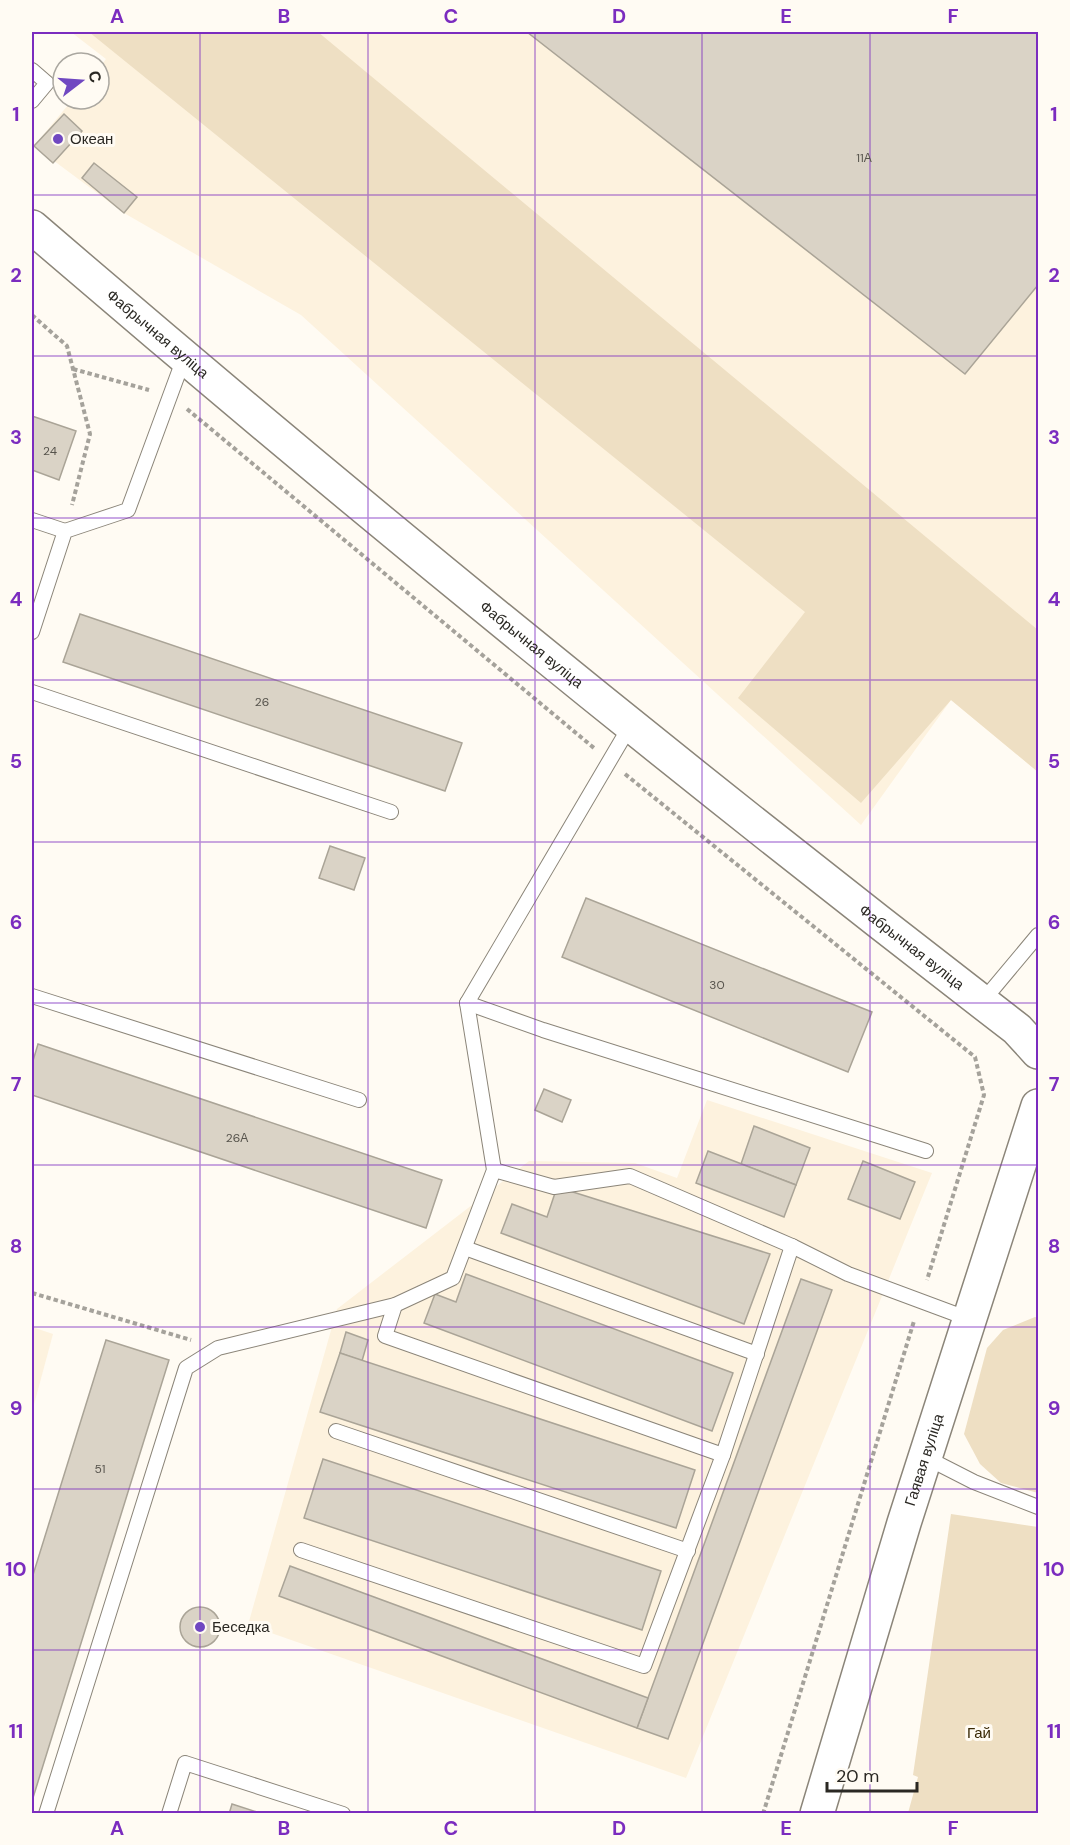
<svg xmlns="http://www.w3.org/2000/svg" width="1070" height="1845" viewBox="0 0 1070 1845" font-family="'DM Sans',sans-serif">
<rect width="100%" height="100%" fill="#fffbf3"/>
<g fill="#fdf2de">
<polygon points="71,32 1038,32 1038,772 951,700 861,825 301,315 124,213 34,146 73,99 99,99 99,68 106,59"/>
<polygon points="707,1100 932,1173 686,1778 248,1625 337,1309 529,1161 635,1163 677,1178"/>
<polygon points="32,1327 53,1334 32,1412"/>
</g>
<g fill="#eedfc3">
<polygon points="89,32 318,32 1038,630 1038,772 951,700 861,803 738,698 805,612"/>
<polygon points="1035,1317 1038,1318 1038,1493 1001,1483 980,1464 964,1434 987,1348 1003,1330"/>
<polygon points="951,1514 1038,1527 1038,1813 908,1813 918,1777 913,1775"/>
</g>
<g fill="#dad3c6" stroke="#aaa497" stroke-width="1.5">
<polygon points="527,32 1038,32 1038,285 965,374"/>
<polygon points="64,114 82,131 53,163 34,146"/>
<polygon points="94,163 137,197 124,213 82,178"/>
<polygon points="32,416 76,431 59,480 32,470"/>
<polygon points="80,614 462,743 445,791 63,662"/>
<polygon points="330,846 365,858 354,890 319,878"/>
<polygon points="586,898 872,1012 848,1072 562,957"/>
<polygon points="38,1044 442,1180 426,1228 32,1095 32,1064"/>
<polygon points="544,1089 571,1100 562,1122 535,1110"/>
<polygon points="754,1126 810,1148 796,1185 741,1164"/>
<polygon points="708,1151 796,1185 784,1217 696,1183"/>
<polygon points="863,1161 915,1182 900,1219 848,1199"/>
<polygon points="557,1187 770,1254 744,1324 501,1233 512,1204 547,1217"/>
<polygon points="466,1274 733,1373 712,1431 424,1323 435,1294 456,1302"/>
<polygon points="801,1279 832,1290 668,1739 637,1728"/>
<polygon points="346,1332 368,1340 362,1361 340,1353"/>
<polygon points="106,1340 169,1360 32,1801 32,1578"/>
<polygon points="340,1353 695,1470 676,1528 320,1412"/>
<polygon points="323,1459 661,1571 642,1630 304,1518"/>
<polygon points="290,1566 648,1698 637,1728 279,1596"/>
<circle cx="200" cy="1627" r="20"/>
<polygon points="232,1804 263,1814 229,1814"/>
</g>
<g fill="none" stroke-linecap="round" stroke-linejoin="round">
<defs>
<g id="service">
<polyline points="32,70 47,83 32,101"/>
<polyline points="32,520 65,531"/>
<polyline points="32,632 65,531 128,510 184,358"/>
<polyline points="32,692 391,812"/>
<polyline points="32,996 359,1100"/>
<polyline points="982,1002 1038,935"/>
<polyline points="467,1003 543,1030 926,1151"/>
<polyline points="494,1170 554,1187 630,1176 792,1246 848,1274 969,1319"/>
<polyline points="465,1248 757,1354"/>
<polyline points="395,1305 385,1336 723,1455"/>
<polyline points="336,1431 688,1551"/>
<polyline points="925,1457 974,1482 1038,1507"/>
<polyline points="301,1550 644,1666 723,1455 792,1246"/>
<polyline points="46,1814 186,1368 218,1348 395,1305 453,1278 494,1170 467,1003 630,726"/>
<polyline points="169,1814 185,1763 343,1814"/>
</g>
<g id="secondary">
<path id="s1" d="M32,227C353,503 682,771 1017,1029L1038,1052"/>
<path id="s2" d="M817,1814L904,1523L1038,1106"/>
</g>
</defs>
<use href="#service" stroke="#8b8579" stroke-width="16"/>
<use href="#secondary" stroke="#8b8579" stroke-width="36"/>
<g stroke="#a5a29b" stroke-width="4" stroke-dasharray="4.5 3" stroke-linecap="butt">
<polyline points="32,315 67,346 90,434 72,505"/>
<polyline points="73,369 149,390"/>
<polyline points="187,409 594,748"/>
<polyline points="625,774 975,1057 984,1095 927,1280"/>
<polyline points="32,1293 191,1340"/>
<polyline points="763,1814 914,1321"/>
</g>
<use href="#service" stroke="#fff" stroke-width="14"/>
<use href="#secondary" stroke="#fff" stroke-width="33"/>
</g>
<path fill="none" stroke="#7b2cbf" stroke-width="1.5" stroke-opacity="0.55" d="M200,32V1814M368,32V1814M535,32V1814M702,32V1814M870,32V1814M32,195H1038M32,356H1038M32,518H1038M32,680H1038M32,842H1038M32,1003H1038M32,1165H1038M32,1327H1038M32,1489H1038M32,1650H1038"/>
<g fill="#7048c1" stroke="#fffbf3" stroke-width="2">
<circle cx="58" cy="139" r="6"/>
<circle cx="200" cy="1627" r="6"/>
</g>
<g text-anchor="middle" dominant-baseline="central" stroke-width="6" stroke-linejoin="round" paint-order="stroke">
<g font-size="12" fill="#56534c">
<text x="864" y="158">11А</text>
<text x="50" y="451">24</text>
<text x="262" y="702">26</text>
<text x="717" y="985">30</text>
<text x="237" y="1138">26А</text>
<text x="100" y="1469">51</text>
</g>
<g font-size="15" fill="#2a2823" stroke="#fffbf3" text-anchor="start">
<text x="70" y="139">Океан</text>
<text x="212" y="1627">Беседка</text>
</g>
<g font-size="15" fill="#2a2823" stroke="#fffbf3">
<text stroke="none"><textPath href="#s1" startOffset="165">Фабрычная вуліца</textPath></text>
<text stroke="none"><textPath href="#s1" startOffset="651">Фабрычная вуліца</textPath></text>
<text stroke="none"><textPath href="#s1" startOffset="1137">Фабрычная вуліца</textPath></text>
<text stroke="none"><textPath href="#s2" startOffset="370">Гаявая вуліца</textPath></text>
</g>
<g font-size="15" fill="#392905" stroke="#fffbf3">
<text x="979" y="1733">Гай</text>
</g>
</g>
<rect width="1070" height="1845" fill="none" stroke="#fffbf3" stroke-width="66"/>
<g transform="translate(81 81) rotate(73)"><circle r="28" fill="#fffbf3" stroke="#aaa7a0" stroke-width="1.5"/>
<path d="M0-4.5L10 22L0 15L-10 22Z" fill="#7048c1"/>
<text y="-9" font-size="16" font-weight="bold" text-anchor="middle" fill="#2a2823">С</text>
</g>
<path d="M827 1782v9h90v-9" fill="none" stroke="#2a2823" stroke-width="3"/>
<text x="836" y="1782" font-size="18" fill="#2a2823" stroke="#fffbf3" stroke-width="4.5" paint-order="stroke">20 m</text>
<rect x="33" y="33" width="1004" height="1779" fill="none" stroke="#7b2cbf" stroke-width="2"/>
<g font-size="20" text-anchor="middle" font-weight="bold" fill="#7b2cbf">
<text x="117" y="23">A</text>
<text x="284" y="23">B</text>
<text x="451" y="23">C</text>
<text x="619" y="23">D</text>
<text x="786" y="23">E</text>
<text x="953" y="23">F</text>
<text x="16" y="121">1</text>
<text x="1054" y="121">1</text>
<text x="16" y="282">2</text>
<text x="1054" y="282">2</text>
<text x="16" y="444">3</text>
<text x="1054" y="444">3</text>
<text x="16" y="606">4</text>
<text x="1054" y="606">4</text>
<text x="16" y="768">5</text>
<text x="1054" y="768">5</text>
<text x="16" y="929">6</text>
<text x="1054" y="929">6</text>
<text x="16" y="1091">7</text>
<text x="1054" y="1091">7</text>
<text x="16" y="1253">8</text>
<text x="1054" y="1253">8</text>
<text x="16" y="1415">9</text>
<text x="1054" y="1415">9</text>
<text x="16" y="1576">10</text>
<text x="1054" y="1576">10</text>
<text x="16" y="1738">11</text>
<text x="1054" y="1738">11</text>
<text x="117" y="1835">A</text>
<text x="284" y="1835">B</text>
<text x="451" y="1835">C</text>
<text x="619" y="1835">D</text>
<text x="786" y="1835">E</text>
<text x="953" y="1835">F</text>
</g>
</svg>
